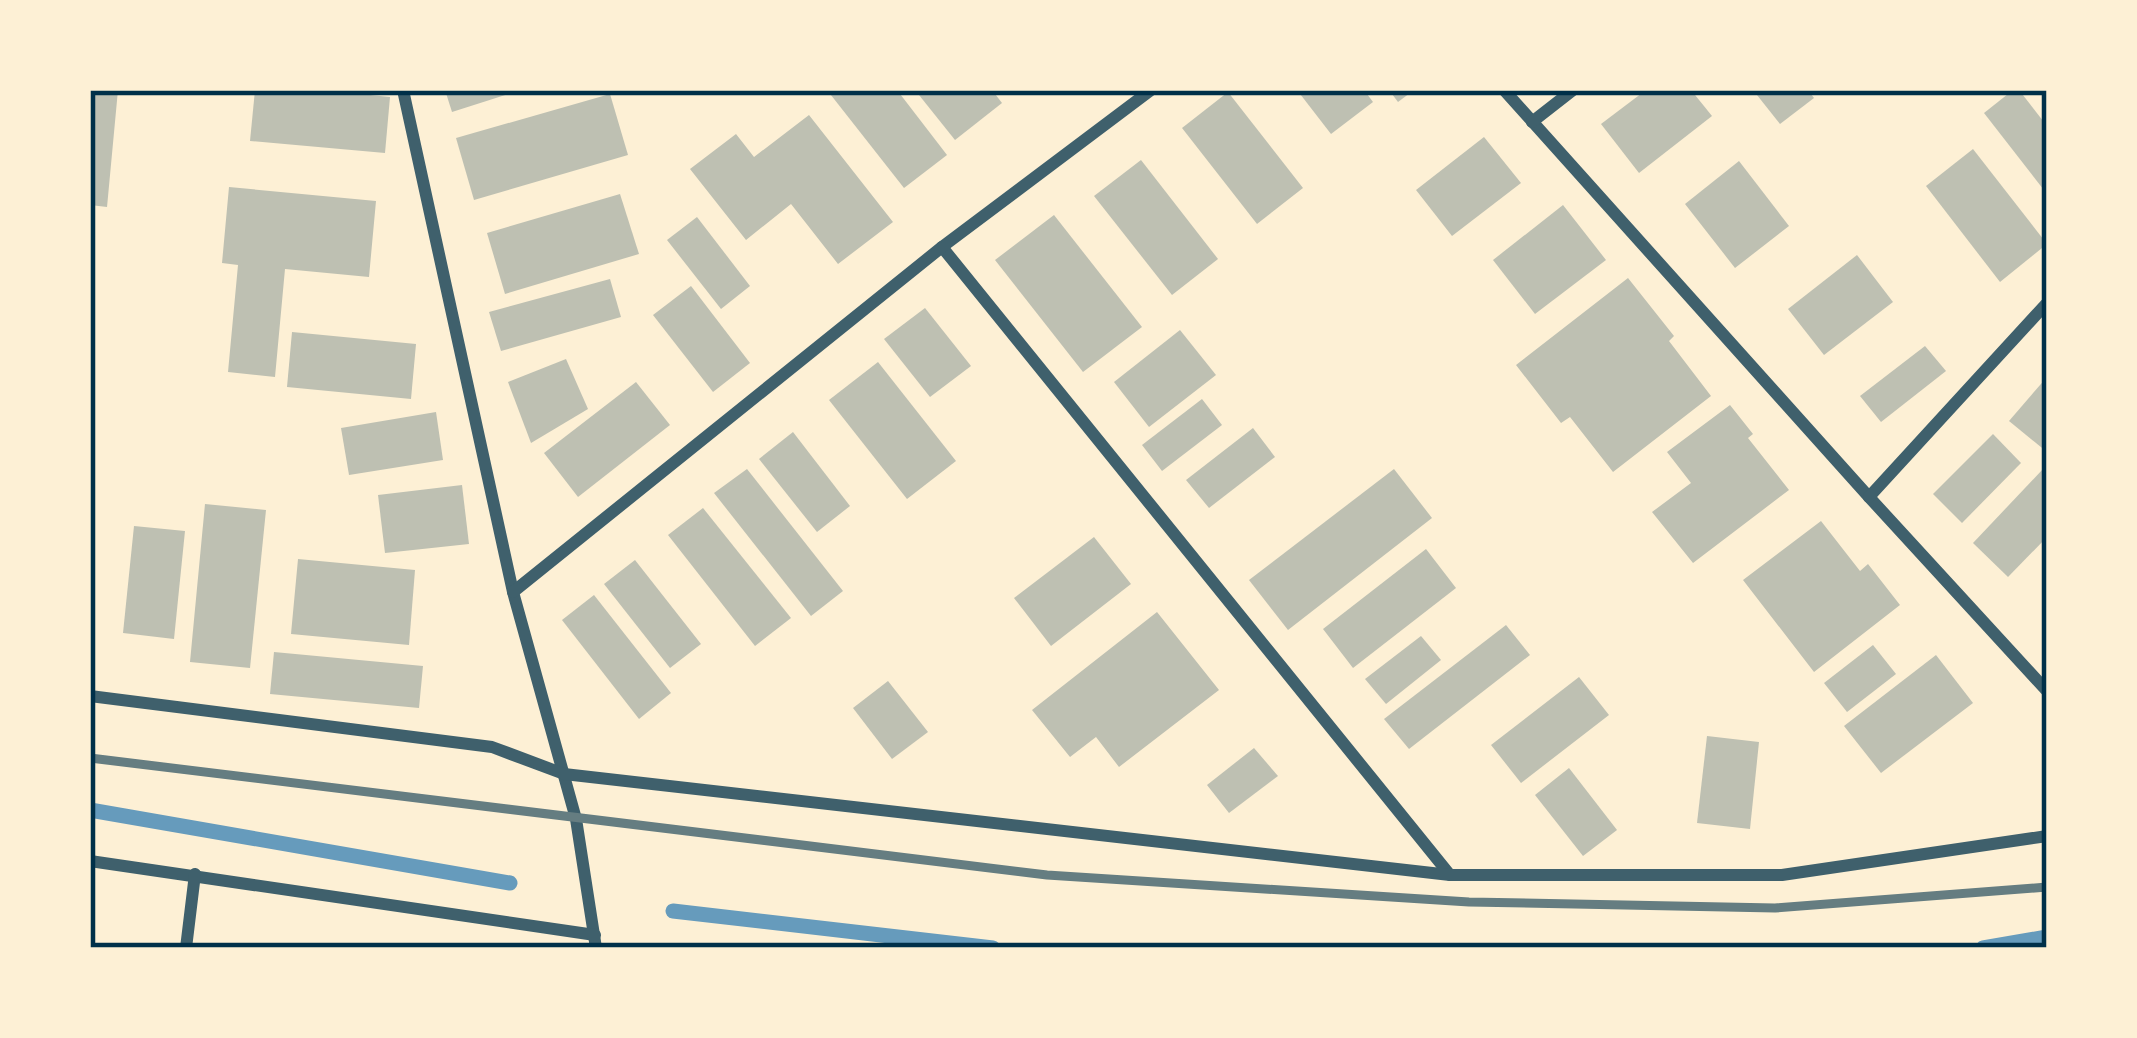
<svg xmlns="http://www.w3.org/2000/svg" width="2137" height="1038" viewBox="0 0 2137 1038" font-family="Barlow,sans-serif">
<rect width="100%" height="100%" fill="#fdf0d5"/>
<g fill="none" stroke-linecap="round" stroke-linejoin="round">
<g stroke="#669bbc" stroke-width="15">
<polyline points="90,810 510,883"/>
<polyline points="673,911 993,948"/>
<polyline points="1983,948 2047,937"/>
</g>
</g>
<g fill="#bec0b2">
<polygon points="90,90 118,90 107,207 90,205"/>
<polygon points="255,90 321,90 390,97 385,153 250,141"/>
<polygon points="445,90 518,90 518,91 452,112"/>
<polygon points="827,90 897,90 947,155 904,188"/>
<polygon points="915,90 992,90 1002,103 955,140"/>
<polygon points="1297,90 1364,90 1373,102 1331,134"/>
<polygon points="1389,90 1414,90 1398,102"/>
<polygon points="1646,90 1691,90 1712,116 1639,173 1601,124"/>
<polygon points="1753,90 1808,90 1814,98 1780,124"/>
<polygon points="2013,90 2019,90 2047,126 2047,194 1984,113"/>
<polygon points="1228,92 1303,188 1257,224 1182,128"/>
<polygon points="610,94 628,155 474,200 456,138"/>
<polygon points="809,115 893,222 838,264 791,204 746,240 690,169 736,134 754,157"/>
<polygon points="1484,137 1521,183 1452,236 1416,190"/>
<polygon points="1973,149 2047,244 2000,282 1926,186"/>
<polygon points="1141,160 1218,259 1172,295 1094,196"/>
<polygon points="1739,161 1789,226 1735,268 1685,204"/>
<polygon points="229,187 376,201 369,277 285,269 275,377 228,372 238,265 222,263"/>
<polygon points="620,194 639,254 505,294 487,233"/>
<polygon points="1563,205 1606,260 1535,314 1493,260"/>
<polygon points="1054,215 1142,327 1083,372 995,260"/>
<polygon points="697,217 750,286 721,309 667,240"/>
<polygon points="1857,255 1893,302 1824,355 1788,309"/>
<polygon points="1628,278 1674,336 1669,341 1711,396 1613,472 1570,417 1561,423 1516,365"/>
<polygon points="610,279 621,317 501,351 489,312"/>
<polygon points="691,286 750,363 713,392 653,315"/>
<polygon points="925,308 971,366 930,397 884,339"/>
<polygon points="1180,330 1216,375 1149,427 1114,382"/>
<polygon points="292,332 416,344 411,399 287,387"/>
<polygon points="1925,346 1946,371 1881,422 1860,396"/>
<polygon points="566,359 588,409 531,443 508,382"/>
<polygon points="878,362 956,461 907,499 829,400"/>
<polygon points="2047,377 2047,452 2009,421"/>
<polygon points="636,382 670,425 578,497 544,453"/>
<polygon points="1202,399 1222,425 1162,471 1142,445"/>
<polygon points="1730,405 1753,434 1748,438 1789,490 1693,563 1652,512 1691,483 1667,452"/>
<polygon points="436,412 443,460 349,475 341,428"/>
<polygon points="1253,428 1275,457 1209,508 1186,480"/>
<polygon points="793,432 850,506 817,532 759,459"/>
<polygon points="1993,434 2021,463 1962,523 1933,494"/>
<polygon points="747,469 843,591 811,616 714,493"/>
<polygon points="1394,469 1432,518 1288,630 1249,580"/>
<polygon points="2043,469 2047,473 2047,537 2008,577 1973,543"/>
<polygon points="462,485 469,544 385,553 378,495"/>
<polygon points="205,504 266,510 250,668 190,662"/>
<polygon points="703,508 791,618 755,646 668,535"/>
<polygon points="1821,521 1860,571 1868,564 1900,605 1814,672 1743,580"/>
<polygon points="134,526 185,531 174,639 123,633"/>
<polygon points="1094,537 1131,584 1051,646 1014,598"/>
<polygon points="1426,549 1456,588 1353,668 1323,629"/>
<polygon points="298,559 415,570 409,645 291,634"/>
<polygon points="635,560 701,644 670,668 604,584"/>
<polygon points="594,595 671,693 639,719 562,620"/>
<polygon points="1157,612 1219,690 1119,767 1096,737 1070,757 1032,710"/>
<polygon points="1506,625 1530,655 1409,749 1384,719"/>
<polygon points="1421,636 1441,660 1386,704 1365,679"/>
<polygon points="1873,645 1896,674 1847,712 1824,683"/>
<polygon points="274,652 423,666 419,708 270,694"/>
<polygon points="1936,655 1973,703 1881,773 1844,726"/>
<polygon points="1579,677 1609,715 1521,783 1491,745"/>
<polygon points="888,681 928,732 892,759 853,708"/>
<polygon points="1707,736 1759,742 1750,829 1697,823"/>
<polygon points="1254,748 1278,776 1229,813 1207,785"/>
<polygon points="1569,768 1617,830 1583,856 1535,795"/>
</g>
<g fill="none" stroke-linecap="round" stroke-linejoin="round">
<g stroke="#3f606c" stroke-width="12">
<polyline points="403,90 513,592 576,819 596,948"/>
<polyline points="1504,90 1869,497 2047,691"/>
<polyline points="1532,122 1573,90"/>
<polyline points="942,247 1450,875"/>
<polyline points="1869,497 2047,303"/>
<polyline points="513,592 942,247 1151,90"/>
<polyline points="90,696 492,747 564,774 1450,875 1782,875 2047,836"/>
<polyline points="90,861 595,935"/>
<polyline points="186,948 195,874"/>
</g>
<polyline stroke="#657d81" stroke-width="9" points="90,758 1047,875 1469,902 1775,908 2047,887"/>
</g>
<rect width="2137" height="1038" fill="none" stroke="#fdf0d5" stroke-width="186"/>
<rect x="93" y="93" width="1951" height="852" fill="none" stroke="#003049" stroke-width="4.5"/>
</svg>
